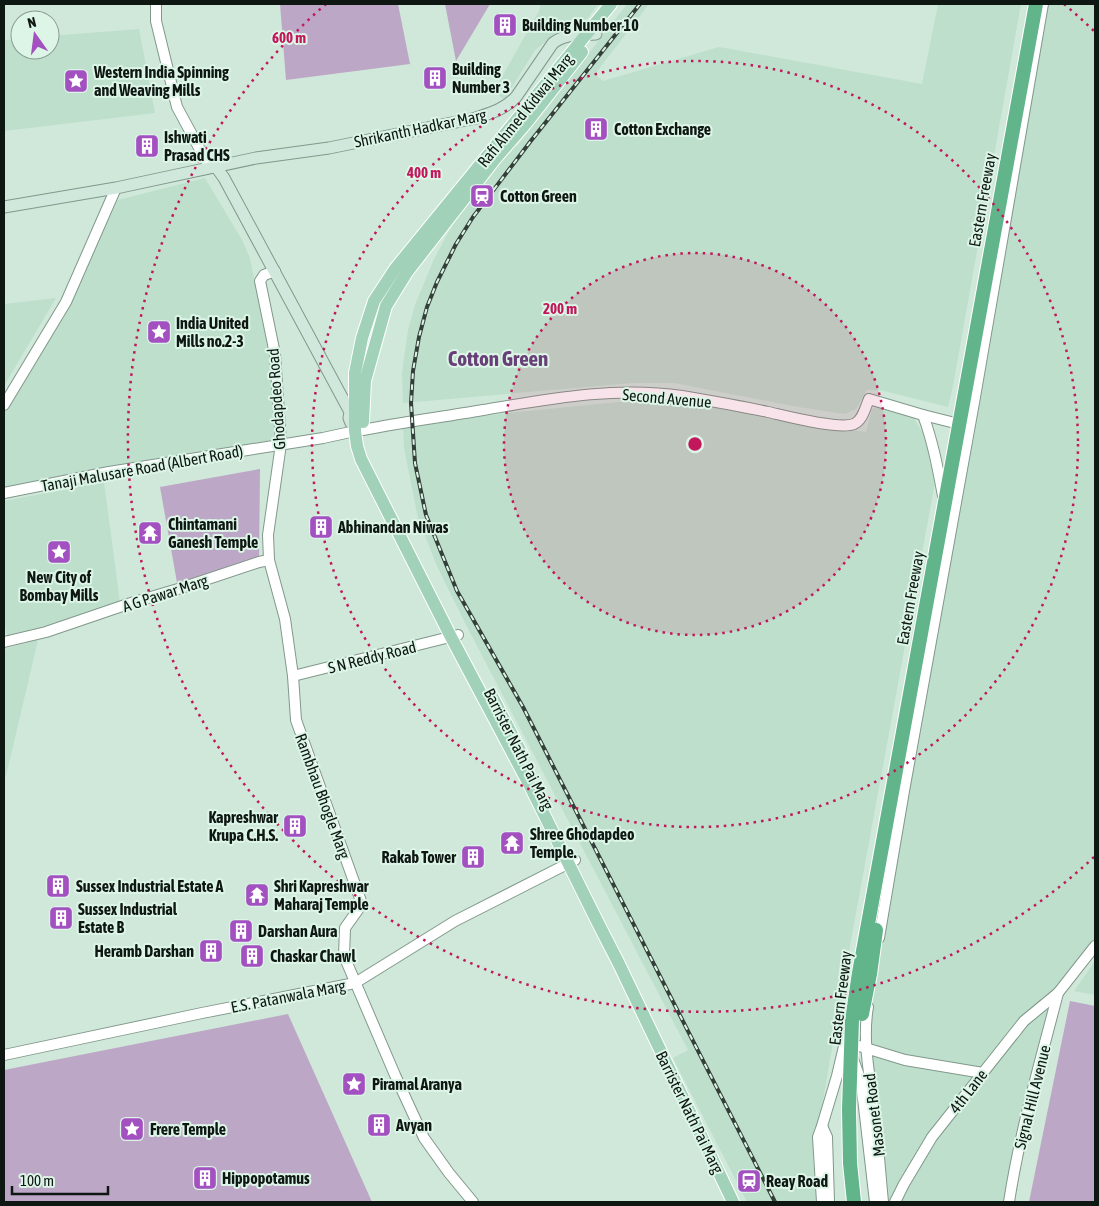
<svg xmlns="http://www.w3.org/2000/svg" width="1099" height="1206" viewBox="0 0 1099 1206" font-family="'Asap Condensed',sans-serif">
<rect width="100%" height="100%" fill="#cfe8d9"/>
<g fill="#bedfcc">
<polygon points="541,4 598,4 588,18 561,30 535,50 504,100 494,91 539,11"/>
<polygon points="627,4 649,4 595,74 603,81 719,47 922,84 938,4 1021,4 953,386 948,407 880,390 867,390 856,409 845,414 798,407 674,383 633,383 403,403 402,373 408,330 415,305 434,259 459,213 512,143 517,146"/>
<polygon points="1047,4 1095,4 1095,944 1059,988 1007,1202 869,1202 860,1102 864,1018"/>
<polygon points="139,29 155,113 4,131 4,40 20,39 20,50 50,50 50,36"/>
<polygon points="205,178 242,240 250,258 271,360 274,441 111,470 4,491 4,414 69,304 118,200"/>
<polygon points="56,298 4,386 4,304"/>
<polygon points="618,402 692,403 866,432 872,409 878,406 912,416 923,433 936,477 843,984 813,1159 817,1202 747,1202 673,1058 688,1050 464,621 437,566 418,518 404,448 403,427 415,427 434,423 507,413"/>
<polygon points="104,482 120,603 44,629 7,639 4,618 4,501"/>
<polygon points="38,640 6,776 4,777 4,649"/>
<polygon points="1095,961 1095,995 1074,991"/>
</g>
<g fill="#bda7c6">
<polygon points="280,4 398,4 410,64 286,80"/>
<polygon points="445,4 490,4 456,61"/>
<polygon points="260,469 259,561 178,588 160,487"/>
<polygon points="1070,1001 1095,1006 1095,1202 1029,1202"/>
<polygon points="288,1014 372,1202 4,1202 4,1070"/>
</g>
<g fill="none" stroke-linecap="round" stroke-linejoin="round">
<defs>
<g id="tertiary">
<polyline points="156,4 156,21 177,107 210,168"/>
<polyline points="275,271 264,275 260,281 275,354 281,444 268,535 269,560 285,619 293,676 296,720 362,904 345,928 344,956 395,1075 424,1138 449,1173 473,1202"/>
<polyline points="4,405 66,302 116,188"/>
<path d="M923,415C933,442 938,469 943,496"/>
<path d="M363,430C403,422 443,417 483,410C549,399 615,386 682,396C711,401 740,406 768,412C786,416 839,430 854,424C863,420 865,408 869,399L923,415L955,423"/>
<polyline points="4,493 109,472 323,438 355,431"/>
<polyline points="4,642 46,632 131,603 178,589 259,562 269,560"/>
<polyline points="293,676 458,635"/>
<polyline points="879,938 904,791 975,397 1043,4"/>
<path d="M868,1007C862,1041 870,1076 874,1110C878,1141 880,1171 883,1202"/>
<polyline points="846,1042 905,1060 983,1073"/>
<polyline points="4,1055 202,1013 355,983 455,921 575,860"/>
<polyline points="853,1059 861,1081 875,1202"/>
<polyline points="822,1126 827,1137 829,1202"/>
<polyline points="822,1202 818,1137 822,1126 837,1076 846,1038"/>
<polyline points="895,1202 904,1184 932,1137 1024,1021 1058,993 1095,946"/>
<path d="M1009,1202C1020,1131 1040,1063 1058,993"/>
</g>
<g id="secondary">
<polyline points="216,167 224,178 350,412 349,418 351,423"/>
<path d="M4,207L116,188L256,158L329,148L476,118C491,113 505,109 516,97L553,43C566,33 581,35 596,34"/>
</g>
<g id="primary">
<polyline points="611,4 395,269 374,301 362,338 355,373 355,431 357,446 361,459 451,637 530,786 596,919 619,964 733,1202"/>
<polyline points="363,422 365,381 386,306 407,272 495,159 527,122 582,52"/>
<polyline points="492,696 522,754"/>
</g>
</defs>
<use href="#tertiary" stroke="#81988b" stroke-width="12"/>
<use href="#secondary" stroke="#81988b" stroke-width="13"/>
<use href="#primary" stroke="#fff" stroke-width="14"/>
<use href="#tertiary" stroke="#fff" stroke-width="10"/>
<use href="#secondary" stroke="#d0e8dc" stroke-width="11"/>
<use href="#primary" stroke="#a1d2b9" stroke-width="12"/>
<defs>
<polyline id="rail" points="640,4 530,142 473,217 456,244 437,282 427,307 419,337 413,371 411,403 415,463 426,515 457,591 523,707 775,1202"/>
</defs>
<use href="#rail" stroke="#333f38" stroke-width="4"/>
<use href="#rail" stroke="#dcf5e7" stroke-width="2" stroke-dasharray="5.5" stroke-linecap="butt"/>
<defs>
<g id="motorway-bridge">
<polyline points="862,1014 870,974 876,930"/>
<polyline points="854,1202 850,1163 849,1109 852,1020 859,973 1036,4"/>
</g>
</defs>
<use href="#motorway-bridge" stroke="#fff" stroke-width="16" stroke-linecap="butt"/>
<use href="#motorway-bridge" stroke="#62b48a" stroke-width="14"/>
</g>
<circle cx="695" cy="444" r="191" fill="#c2185b" fill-opacity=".12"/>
<g fill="none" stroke="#c2185b" stroke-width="2.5" stroke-dasharray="2.5 5">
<circle cx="695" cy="444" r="191"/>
<circle cx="695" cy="444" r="383"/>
<path d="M1094 857A574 574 0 1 1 326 4M1064 4A574 574 0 0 1 1094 31"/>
</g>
<defs>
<symbol id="building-square" viewBox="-11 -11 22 22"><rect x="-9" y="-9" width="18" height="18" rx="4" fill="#a351c0" stroke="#dcf5e7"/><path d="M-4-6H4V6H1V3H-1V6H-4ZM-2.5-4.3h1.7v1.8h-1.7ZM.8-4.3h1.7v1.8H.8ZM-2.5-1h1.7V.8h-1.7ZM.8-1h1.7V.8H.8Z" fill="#fff"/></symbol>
<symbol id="sight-square" viewBox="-11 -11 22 22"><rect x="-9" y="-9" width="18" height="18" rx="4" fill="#a351c0" stroke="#dcf5e7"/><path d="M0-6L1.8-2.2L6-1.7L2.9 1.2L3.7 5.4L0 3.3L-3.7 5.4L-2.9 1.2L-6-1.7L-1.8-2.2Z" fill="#fff"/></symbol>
<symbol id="station-square" viewBox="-11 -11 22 22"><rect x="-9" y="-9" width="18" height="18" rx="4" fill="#a351c0" stroke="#dcf5e7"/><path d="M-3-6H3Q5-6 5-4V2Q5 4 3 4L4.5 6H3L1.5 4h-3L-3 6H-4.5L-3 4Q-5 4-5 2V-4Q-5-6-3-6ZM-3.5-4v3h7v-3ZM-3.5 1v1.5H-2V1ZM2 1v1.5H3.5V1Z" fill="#fff"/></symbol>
<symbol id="temple-square" viewBox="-11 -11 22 22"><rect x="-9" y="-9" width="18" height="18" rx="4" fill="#a351c0" stroke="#dcf5e7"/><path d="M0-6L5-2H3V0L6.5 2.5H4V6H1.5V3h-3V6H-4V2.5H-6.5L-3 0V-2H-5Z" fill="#fff"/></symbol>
</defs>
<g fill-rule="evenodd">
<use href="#building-square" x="491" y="11" width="28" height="28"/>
<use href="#building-square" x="421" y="64" width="28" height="28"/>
<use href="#sight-square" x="62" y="67" width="28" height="28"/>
<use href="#building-square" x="582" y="115" width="28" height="28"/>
<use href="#building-square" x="133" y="132" width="28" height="28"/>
<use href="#station-square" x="468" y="182" width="28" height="28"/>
<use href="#sight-square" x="145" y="318" width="28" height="28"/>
<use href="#building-square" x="307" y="513" width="28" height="28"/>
<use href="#temple-square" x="136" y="519" width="28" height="28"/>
<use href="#sight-square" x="45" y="538" width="28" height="28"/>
<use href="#building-square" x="281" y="812" width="28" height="28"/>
<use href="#temple-square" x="498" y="829" width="28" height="28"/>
<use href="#building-square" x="459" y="843" width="28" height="28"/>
<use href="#building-square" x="44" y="872" width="28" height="28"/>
<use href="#temple-square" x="243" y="881" width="28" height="28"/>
<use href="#building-square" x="47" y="904" width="28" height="28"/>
<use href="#building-square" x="227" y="917" width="28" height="28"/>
<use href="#building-square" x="197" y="937" width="28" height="28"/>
<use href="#building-square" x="238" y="942" width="28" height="28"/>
<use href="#sight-square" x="340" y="1070" width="28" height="28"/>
<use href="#building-square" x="365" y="1111" width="28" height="28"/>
<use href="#sight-square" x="118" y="1115" width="28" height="28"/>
<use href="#building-square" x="191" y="1164" width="28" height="28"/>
<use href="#station-square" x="735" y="1167" width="28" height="28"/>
</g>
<g text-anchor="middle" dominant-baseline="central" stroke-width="4" stroke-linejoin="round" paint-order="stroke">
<g font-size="16" font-weight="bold" fill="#0e1712" stroke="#dcf5e7" text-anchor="start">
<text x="522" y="25">Building Number 10</text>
<text x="452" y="69">Building<tspan x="452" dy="18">Number 3</tspan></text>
<text x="94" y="72">Western India Spinning<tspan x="94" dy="18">and Weaving Mills</tspan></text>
<text x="614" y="129">Cotton Exchange</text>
<text x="164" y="137">Ishwati<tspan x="164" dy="18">Prasad CHS</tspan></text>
<text x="500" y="196">Cotton Green</text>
<text x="176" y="323">India United<tspan x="176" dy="18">Mills no.2-3</tspan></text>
<text x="168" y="524">Chintamani<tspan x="168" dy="18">Ganesh Temple</tspan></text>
<text x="338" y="527">Abhinandan Niwas</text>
<text x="59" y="577" text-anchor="middle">New City of<tspan x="59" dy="18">Bombay Mills</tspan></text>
<text x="278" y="817" text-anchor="end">Kapreshwar<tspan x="278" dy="18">Krupa C.H.S.</tspan></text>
<text x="530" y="834">Shree Ghodapdeo<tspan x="530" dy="18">Temple.</tspan></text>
<text x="456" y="857" text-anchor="end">Rakab Tower</text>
<text x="76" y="886">Sussex Industrial Estate A</text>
<text x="274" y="886">Shri Kapreshwar<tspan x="274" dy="18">Maharaj Temple</tspan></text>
<text x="78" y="909">Sussex Industrial<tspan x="78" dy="18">Estate B</tspan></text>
<text x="258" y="931">Darshan Aura</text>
<text x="194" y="951" text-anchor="end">Heramb Darshan</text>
<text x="270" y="956">Chaskar Chawl</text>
<text x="372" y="1084">Piramal Aranya</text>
<text x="396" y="1125">Avyan</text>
<text x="150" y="1129">Frere Temple</text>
<text x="222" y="1178">Hippopotamus</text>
<text x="766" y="1181">Reay Road</text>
</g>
<g font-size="16" fill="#0e1712" stroke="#dcf5e7">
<text transform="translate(525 110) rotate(-51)">Rafi Ahmed Kidwai Marg</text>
<text transform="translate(420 128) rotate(-12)">Shrikanth Hadkar Marg</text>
<text transform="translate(982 200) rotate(-80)">Eastern Freeway</text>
<text transform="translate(667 398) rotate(5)">Second Avenue</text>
<text transform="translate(276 399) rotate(-94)">Ghodapdeo Road</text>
<text transform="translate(142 468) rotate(-10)">Tanaji Malusare Road (Albert Road)</text>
<text transform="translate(165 593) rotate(-18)">A G Pawar Marg</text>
<text transform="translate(910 598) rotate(-80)">Eastern Freeway</text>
<text transform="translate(372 657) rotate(-14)">S N Reddy Road</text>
<text transform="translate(519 749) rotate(63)">Barrister Nath Pai Marg</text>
<text transform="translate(323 796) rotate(70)">Rambhau Bhogle Marg</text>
<text transform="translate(288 996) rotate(-11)">E.S. Patanwala Marg</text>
<text transform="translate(840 998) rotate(-83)">Eastern Freeway</text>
<text transform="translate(968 1091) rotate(-52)">4th Lane</text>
<text transform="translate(1032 1097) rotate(-76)">Signal Hill Avenue</text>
<text transform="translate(690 1112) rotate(64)">Barrister Nath Pai Marg</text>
<text transform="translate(874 1115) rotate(-97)">Masonet Road</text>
</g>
<g font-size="21" font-weight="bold" fill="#683f77" stroke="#dcf5e7">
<text x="498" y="358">Cotton Green</text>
</g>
</g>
<circle cx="695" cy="444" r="8" fill="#c2185b" stroke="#dcf5e7" stroke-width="2.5"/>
<g font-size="15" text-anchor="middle" font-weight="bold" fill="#c2185b" stroke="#dcf5e7" stroke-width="4" stroke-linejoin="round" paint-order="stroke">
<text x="289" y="43">600 m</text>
<text x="424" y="178">400 m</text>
<text x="560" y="314">200 m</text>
</g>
<rect width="1099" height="1206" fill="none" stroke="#0e1712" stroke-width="10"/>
<g transform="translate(35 35) rotate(346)"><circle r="24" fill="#dcf5e7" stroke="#8a9c92"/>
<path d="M0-4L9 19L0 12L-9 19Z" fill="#a351c0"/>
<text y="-8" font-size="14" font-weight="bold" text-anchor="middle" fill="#0e1712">N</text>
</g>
<path d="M12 1186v8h96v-8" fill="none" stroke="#0e1712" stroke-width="2.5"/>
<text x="20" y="1186" font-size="15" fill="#0e1712" stroke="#dcf5e7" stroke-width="4" paint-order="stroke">100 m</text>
</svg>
